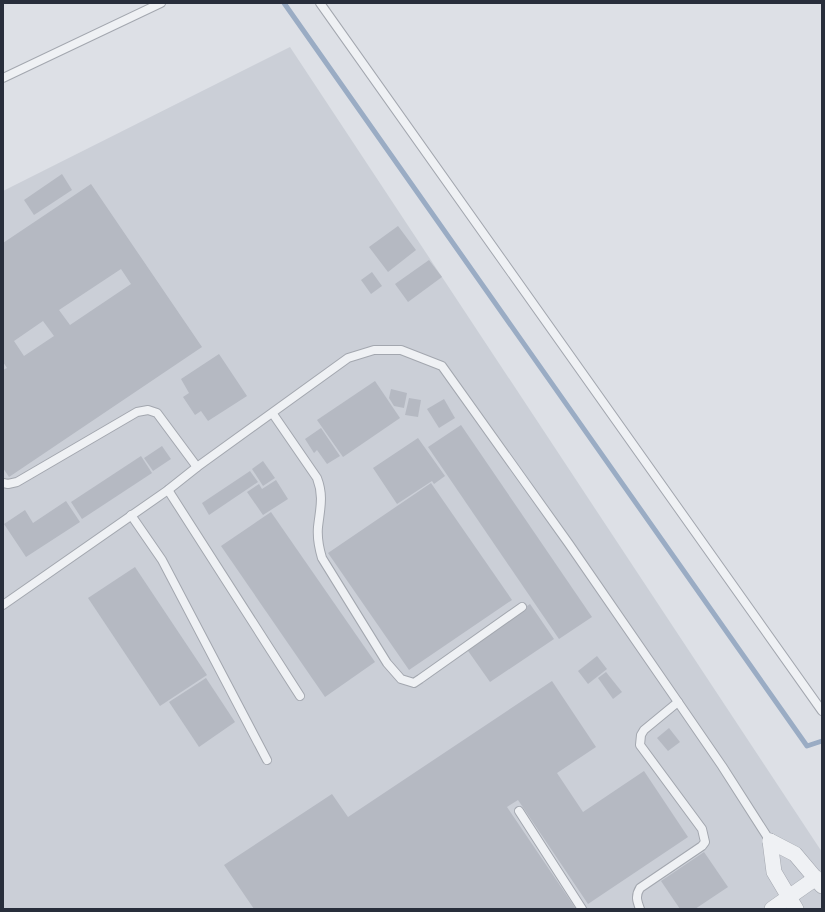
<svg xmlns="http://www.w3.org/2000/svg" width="825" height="912" viewBox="0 0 825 912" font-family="'Public Sans',sans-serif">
<rect width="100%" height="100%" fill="#dde0e6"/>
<polygon fill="#cbcfd7" points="290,47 822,852 822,909 3,909 3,191"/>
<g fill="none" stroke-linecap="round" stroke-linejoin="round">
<polyline stroke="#9aacc4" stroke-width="5" points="284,3 807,746 822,741"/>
</g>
<g fill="#b5b9c2" fill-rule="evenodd">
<polygon points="62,174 72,190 34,215 24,200"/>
<path d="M91,184L202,347L9,477L3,468V370L7,368L3,362V243ZM121,269L131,284L70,325L59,310ZM43,321L54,336L24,356L14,341Z"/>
<polygon points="398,226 416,250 388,272 369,247"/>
<polygon points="429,260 442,277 408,302 395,284"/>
<polygon points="372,272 382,286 371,294 361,280"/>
<polygon points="219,354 247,396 208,421 201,411 195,415 183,397 189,393 181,379"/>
<polygon points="375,381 400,418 343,457 317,420"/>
<polygon points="391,389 407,393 404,408 394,406 389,398"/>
<polygon points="409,398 421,400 418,417 405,415"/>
<polygon points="444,399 455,418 439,428 427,409"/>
<polygon points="461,425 592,617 559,639 428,447"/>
<polygon points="321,428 340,456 327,464 317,450 314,453 305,439"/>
<polygon points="418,438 445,476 434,484 432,481 397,504 373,468"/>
<polygon points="162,446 171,459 153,471 144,458"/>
<polygon points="141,456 152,473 82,519 71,502"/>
<polygon points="263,461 275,478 263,486 252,469"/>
<polygon points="250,471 258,482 209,515 202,503"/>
<polygon points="276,480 288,499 263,515 247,492 259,484 262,489"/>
<polygon points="431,483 512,600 409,670 328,553"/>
<polygon points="66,501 80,522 26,557 4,524 25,510 33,523"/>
<polygon points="271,512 375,662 325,697 221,546"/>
<polygon points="135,567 207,675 160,706 88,598"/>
<polygon points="530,604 554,639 490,682 466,648"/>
<polygon points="597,656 607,669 588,684 578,671"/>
<polygon points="606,672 622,692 613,699 598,678"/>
<polygon points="206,678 235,722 199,747 169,702"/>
<polygon points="552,681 596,747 557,773 583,812 644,771 688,837 588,904 518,800 507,807 576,909 254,909 224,865 332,794 348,817"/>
<polygon points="669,728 680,742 668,751 657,738"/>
<polygon points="704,852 728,887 695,909 680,909 661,881"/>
</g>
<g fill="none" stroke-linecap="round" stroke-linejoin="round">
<defs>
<g id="service">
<polyline points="320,3 822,711"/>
<polyline points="3,78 161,3"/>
<path d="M273,414L317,478C324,496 320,509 318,527C317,538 319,548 322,558L387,663L401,679L414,683L420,679L522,607"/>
<polyline points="3,483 8,484 17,482 137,412 148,410 157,413 197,467"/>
<polyline points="168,490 300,696"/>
<polyline points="131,515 162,560 267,760"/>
<polyline points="3,605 168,490 197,467 348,358 374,350 401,350 442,366 569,544 678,702 722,766 770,841"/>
<polyline points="519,811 582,909"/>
<path d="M640,909C637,901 635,896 640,888L702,846L705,842L702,829L640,745L641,735L644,730L678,702"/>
</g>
<g id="minor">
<polyline points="770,841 774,872 796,909"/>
<polyline points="770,841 795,854 822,886"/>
<polyline points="772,909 816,878"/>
</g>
</defs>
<use href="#service" stroke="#a3a7af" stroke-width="10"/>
<use href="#minor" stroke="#a3a7af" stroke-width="16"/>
<use href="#service" stroke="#eff1f4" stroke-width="8"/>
<use href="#minor" stroke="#eff1f4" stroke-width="15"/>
</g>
<rect width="825" height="912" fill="none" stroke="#282e3b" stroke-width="8"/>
</svg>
